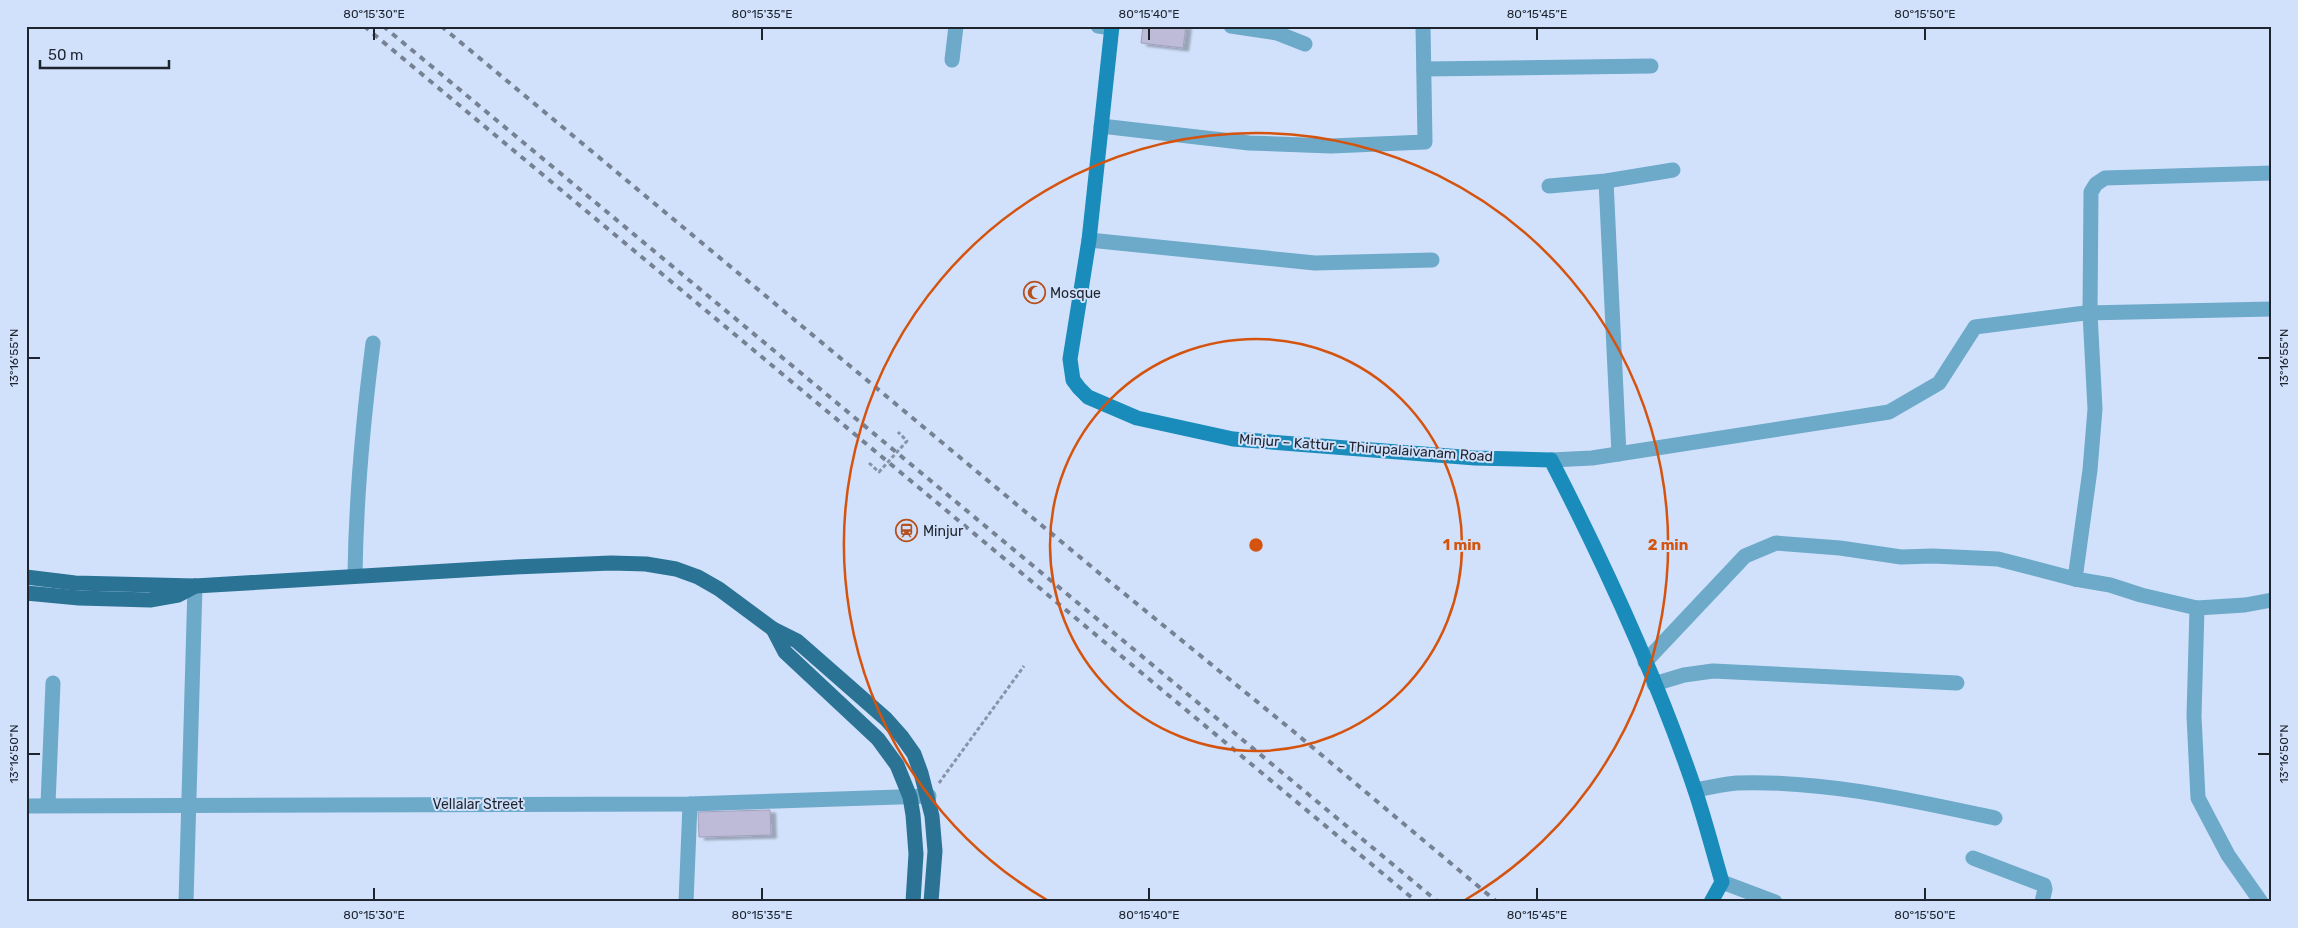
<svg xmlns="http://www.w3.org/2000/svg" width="2298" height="928" viewBox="0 0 2298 928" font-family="Rubik,sans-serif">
<defs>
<filter id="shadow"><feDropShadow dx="5.5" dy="3" stdDeviation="1" flood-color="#0004"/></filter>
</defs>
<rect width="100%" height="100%" fill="#d1e1fb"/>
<g fill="#bebbd8" stroke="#a29fbb" filter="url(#shadow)">
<polygon points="1143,26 1186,26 1183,48 1141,43"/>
<polygon points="770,810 771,835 699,837 698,812"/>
</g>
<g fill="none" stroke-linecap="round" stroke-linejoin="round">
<polyline stroke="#8793a7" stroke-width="3" stroke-dasharray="4 2.5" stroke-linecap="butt" points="939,783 1024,666"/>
<g stroke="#6da9c9" stroke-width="15">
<polyline points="1098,26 1112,28"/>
<polyline points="1231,26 1277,33 1305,44"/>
<polyline points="952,60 956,26"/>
<polyline points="1424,69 1651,66"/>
<polyline points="1101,126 1249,143 1331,146 1425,142 1423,26"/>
<polyline points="1606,181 1619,454"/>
<polyline points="1549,186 1606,181 1673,170"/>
<polyline points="1089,240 1315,263 1432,260"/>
<polyline points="1551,460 1592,458 1889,412 1939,383 1975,327 2085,313 2272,309"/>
<path d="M355,575C356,497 363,421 373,343"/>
<polyline points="2075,579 2090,470 2095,409 2090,313 2091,192 2096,184 2105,178 2272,173"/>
<polyline points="2197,608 2194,716 2198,798 2228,855 2261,902"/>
<polyline points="1645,662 1745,556 1776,543 1840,548 1901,557 1933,556 1998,559 2075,579 2110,585 2141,595 2197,608 2245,605 2272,600"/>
<polyline points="1654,684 1684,675 1713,671 1957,683"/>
<path d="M1695,790C1709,788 1723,784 1737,783C1823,780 1911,800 1995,818"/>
<polyline points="48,804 53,683"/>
<polyline points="1973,858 2044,885 2045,889 2042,902"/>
<polyline points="1722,882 1775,902"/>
</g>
<g stroke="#6da9c9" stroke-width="15">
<polyline points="26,806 690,804 929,796"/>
<polyline points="186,902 195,586"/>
<polyline points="686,902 690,804"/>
</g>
<path stroke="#198cbb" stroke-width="15" d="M1112,26L1089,240L1070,359L1073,380L1079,388L1088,397L1137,418L1233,439L1475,458L1551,460C1605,565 1657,678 1695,790C1705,820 1713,851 1722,882L1711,902"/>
<g stroke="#2b7395" stroke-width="15">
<polyline points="26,577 75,583 195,586 515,567 611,563 646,564 676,569 698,577 719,589 773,629 797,641 886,719 902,737 914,754 921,773 932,816 935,851 931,902"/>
<polyline points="26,593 79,598 150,600 178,595 195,586"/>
<polyline points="773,629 785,652 878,739 897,765 910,797 913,815 916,854 913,902"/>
</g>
<g stroke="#768193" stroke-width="4" stroke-dasharray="6 6" stroke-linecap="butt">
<polyline points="364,26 1417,902"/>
<polyline points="383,26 1438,902"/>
<polyline points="441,26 1099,573 1293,731 1497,902"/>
</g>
<polyline stroke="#8793a7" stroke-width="3" stroke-dasharray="4 2.5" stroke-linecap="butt" points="869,463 879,472 907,441 898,432"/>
</g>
<path fill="none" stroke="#1e242e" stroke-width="2" d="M374,28V40M762,28V40M1149,28V40M1537,28V40M1925,28V40M28,358H40M2258,358H2270M28,754H40M2258,754H2270M374,888V900M762,888V900M1149,888V900M1537,888V900M1925,888V900"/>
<g fill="none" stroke="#d4540f" stroke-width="2.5">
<circle cx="1256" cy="545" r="206"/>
<path d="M1047 900A412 412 0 1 1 1465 900"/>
</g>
<defs>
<symbol id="mosque-ring" viewBox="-11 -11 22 22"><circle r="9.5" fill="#d1e1fb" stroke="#b5511e" stroke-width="1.5"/><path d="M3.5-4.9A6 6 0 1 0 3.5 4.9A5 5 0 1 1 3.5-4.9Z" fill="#b5511e"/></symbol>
<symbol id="station-ring" viewBox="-11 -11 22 22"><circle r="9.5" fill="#d1e1fb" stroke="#b5511e" stroke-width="1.5"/><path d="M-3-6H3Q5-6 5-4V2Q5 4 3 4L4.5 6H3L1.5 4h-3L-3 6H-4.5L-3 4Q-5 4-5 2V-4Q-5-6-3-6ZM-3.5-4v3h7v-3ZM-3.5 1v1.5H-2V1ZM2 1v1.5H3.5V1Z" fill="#b5511e"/></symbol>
</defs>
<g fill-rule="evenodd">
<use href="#mosque-ring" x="1022" y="280" width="25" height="25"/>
<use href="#station-ring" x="894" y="518" width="25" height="25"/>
</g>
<g text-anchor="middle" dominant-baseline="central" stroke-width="4" stroke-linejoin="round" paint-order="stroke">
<g font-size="14" fill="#1e242e" stroke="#d1e1fb" text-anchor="start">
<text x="1050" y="293">Mosque</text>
<text x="923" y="531">Minjur</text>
</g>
<g font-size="14" fill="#1e242e" stroke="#d1e1fb">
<text transform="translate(1366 448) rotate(4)">Minjur – Kattur – Thirupalaivanam Road</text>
<text x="478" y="804">Vellalar Street</text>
</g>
</g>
<circle cx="1256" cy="545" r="8" fill="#d4540f" stroke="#d1e1fb" stroke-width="2.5"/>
<g font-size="15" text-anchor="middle" font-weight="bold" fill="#d4540f" stroke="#d1e1fb" stroke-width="4" stroke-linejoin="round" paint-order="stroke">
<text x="1462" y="550">1 min</text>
<text x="1668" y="550">2 min</text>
</g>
<rect width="2298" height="928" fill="none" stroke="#d1e1fb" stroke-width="55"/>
<path d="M40 60v8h129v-8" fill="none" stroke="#1e242e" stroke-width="2.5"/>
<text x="48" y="60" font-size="15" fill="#1e242e" stroke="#d1e1fb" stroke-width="4" paint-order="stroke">50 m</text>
<rect x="28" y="28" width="2242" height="872" fill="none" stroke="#1e242e" stroke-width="2"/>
<g font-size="12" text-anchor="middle" fill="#1e242e">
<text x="374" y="18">80°15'30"E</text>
<text x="762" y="18">80°15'35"E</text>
<text x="1149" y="18">80°15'40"E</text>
<text x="1537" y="18">80°15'45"E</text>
<text x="1925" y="18">80°15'50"E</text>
<text transform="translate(14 358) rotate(-90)" y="4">13°16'55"N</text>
<text transform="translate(2284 358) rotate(-90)" y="4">13°16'55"N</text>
<text transform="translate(14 754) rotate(-90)" y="4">13°16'50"N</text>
<text transform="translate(2284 754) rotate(-90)" y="4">13°16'50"N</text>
<text x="374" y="919">80°15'30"E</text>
<text x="762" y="919">80°15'35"E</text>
<text x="1149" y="919">80°15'40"E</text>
<text x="1537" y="919">80°15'45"E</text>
<text x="1925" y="919">80°15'50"E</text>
</g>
</svg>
